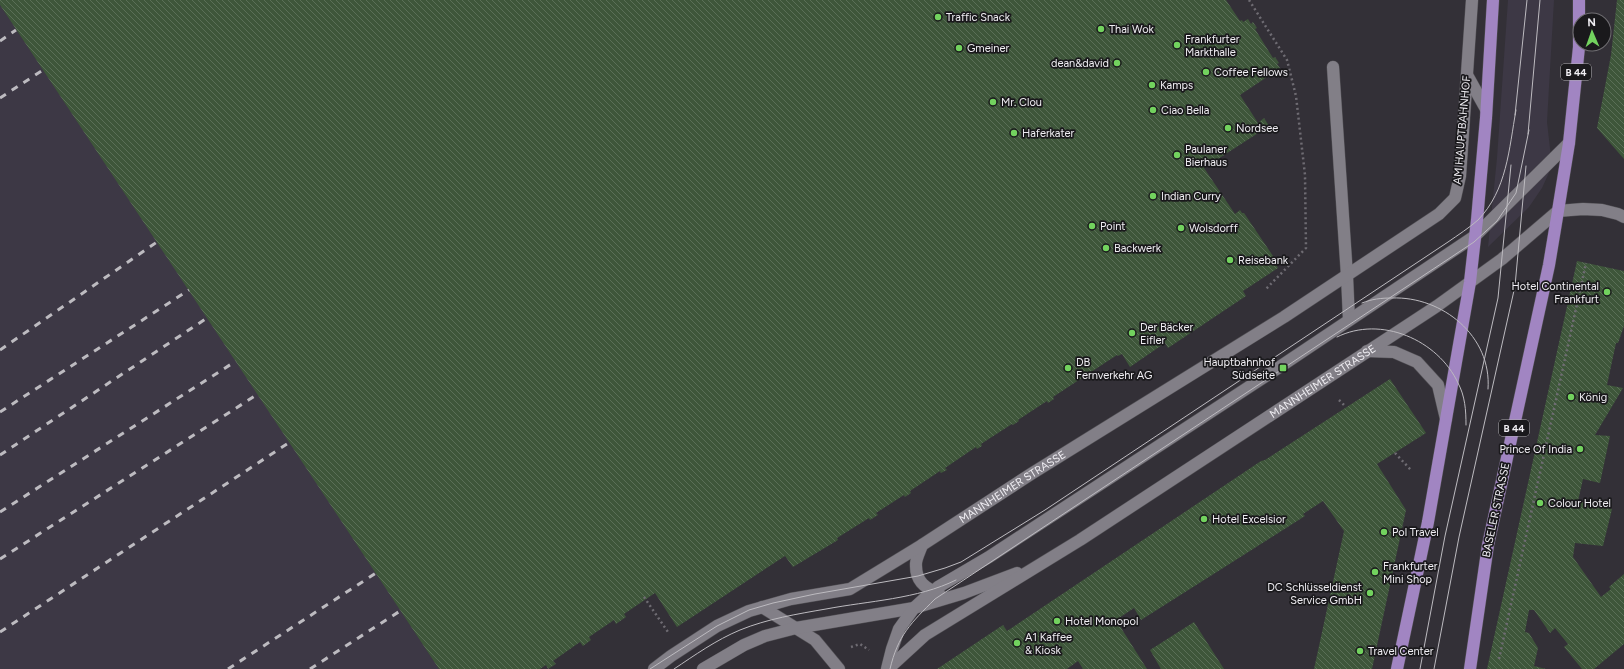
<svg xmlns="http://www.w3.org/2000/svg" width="1624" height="669" viewBox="0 0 1624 669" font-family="Figtree,sans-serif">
<defs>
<pattern id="building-back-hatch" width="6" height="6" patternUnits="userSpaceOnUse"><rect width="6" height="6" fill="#3e563a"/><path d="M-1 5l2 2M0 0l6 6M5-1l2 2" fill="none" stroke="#5a6f57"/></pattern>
</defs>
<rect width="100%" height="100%" fill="#333037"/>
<g fill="#3d3845">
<polygon points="1508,0 1554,0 1547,122 1552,166 1542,188 1529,207 1488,247 1497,158"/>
<polygon points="0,5 247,377 439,669 0,669"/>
</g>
<g fill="url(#building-back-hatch)">
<polygon points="0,0 1226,0 1240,21 1242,20 1243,22 1248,19 1251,24 1253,22 1257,28 1255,29 1273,58 1275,57 1279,63 1277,64 1280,68 1275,71 1276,73 1271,76 1270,75 1240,95 1258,123 1264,118 1269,126 1204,168 1235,214 1240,210 1242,213 1244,213 1277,262 1275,263 1278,268 1243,291 1246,296 1168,348 1165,343 1130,367 1122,354 1118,356 1117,355 1088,374 1090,375 1083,380 1082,378 1053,397 1054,399 1048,403 1047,401 1018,420 1019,421 1013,425 1012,424 981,444 982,446 977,449 976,447 945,468 947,470 941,473 940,471 910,491 911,493 905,497 904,495 876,513 878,515 870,520 869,518 837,538 838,540 793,567 785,556 677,627 655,593 624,614 626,617 616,624 614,620 589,637 591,640 583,646 580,642 553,661 556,664 548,669 546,665 540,669 439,669 0,5"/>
<polygon points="1617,0 1624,0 1624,159 1597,128 1611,55"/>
<polygon points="1577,261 1624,271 1624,326 1618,343 1616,343 1607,385 1623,388 1595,435 1610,436 1600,483 1583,479 1578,501 1612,509 1603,546 1575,543 1573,557 1601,597 1611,589 1609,587 1624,574 1624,644 1594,669 1582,669 1564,647 1568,644 1555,628 1550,633 1534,610 1529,610 1525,632 1529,633 1538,648 1534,666 1546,669 1487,669"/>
<polygon points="1390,379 1426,433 1377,464 1406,510 1372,669 1314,669 1344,531 1323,501 1303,514 1305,516 1141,620 1134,608 1116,620 1147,669 1083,669 1078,661 1067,669 937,669 1003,625 1007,631 1261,461 1265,460"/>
<polygon points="1194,622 1224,669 1161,669 1150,650"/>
</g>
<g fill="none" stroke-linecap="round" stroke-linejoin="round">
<defs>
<g id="minor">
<polyline points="1333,67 1347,276 1349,320"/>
<polyline points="1467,75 1486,109"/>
<polyline points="1367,351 1394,352 1417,362 1438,385 1446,419"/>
<path d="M922,545C920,551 915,560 916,566C916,582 926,589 939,593"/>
<polyline points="762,607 815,640 839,669"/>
<path id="s1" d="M654,669L671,656L717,626L749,611L791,599L850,589L922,545L1031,474L1284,317L1439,214L1455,198L1460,176L1472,0"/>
<polyline points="703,669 744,645 765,636 796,628 914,608 964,593 1017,573"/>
<polyline points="887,669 892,649 899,629 914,608 926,597 938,587 989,557 1281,366 1475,236 1569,143"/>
<path id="s2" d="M888,669L925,635L1080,540L1437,306L1502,259L1558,211L1583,209L1602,210L1618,214L1624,217"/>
</g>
<g id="major">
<polyline points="1397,669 1428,522 1470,282 1477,220 1486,118 1493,0"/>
<polyline points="1470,669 1488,545 1549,265 1558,211 1569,143 1579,47 1579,0"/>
</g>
</defs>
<use href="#minor" stroke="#525055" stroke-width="13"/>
<use href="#major" stroke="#525055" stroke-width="13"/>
<g stroke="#6f6c73" stroke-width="2.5" stroke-dasharray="2 3" stroke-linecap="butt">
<polyline points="1249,0 1287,60 1296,96 1305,175 1306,248 1265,290"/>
<polyline points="1339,400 1346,407"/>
<polyline points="1395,453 1411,470"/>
<polyline points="644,597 668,632"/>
<polyline points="851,647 860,644 869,650"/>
<polyline points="1499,659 1586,263"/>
</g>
<use href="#minor" stroke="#827f87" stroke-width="12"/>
<use href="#major" stroke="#a185c2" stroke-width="12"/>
<g stroke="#bdbbc0" stroke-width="1">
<polyline points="1515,115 1527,0"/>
<polyline points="1528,134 1540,0"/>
<path d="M1362,303C1372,299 1381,298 1392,298C1442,296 1492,336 1488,389"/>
<path d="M1337,337C1381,315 1438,340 1458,383C1465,396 1466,410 1466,425"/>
<path d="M650,669L717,626L749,610L773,603L815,594L918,576L945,568L961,562L1045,510L1448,242C1458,235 1469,228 1478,220C1507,190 1509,149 1516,110"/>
<path d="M674,669C695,655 716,640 740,630C767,619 797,614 826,609C868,601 918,599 956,580"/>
<path d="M890,669C898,635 911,623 935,599L1474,242L1497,221L1516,193L1529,130"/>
<polyline points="1420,669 1445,536 1498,298 1511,165"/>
<polyline points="1434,669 1459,537 1515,286 1526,166"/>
</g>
<g stroke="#bdbbc0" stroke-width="3" stroke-dasharray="7 7" stroke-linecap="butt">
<polyline points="0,41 16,30"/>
<polyline points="0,98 43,70"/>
<polyline points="0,350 157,242"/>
<polyline points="0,412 189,290"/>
<polyline points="0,455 207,318"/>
<polyline points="0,512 236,361"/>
<polyline points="0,559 258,394"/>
<polyline points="0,632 290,442"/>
<polyline points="228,669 376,573"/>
<polyline points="310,669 400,611"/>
</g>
</g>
<g fill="#72d25e" stroke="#1a191c" stroke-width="1.5">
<circle cx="938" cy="17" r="4"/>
<circle cx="1101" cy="29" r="4"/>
<circle cx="1177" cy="45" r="4"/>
<circle cx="959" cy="48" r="4"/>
<circle cx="1117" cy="63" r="4"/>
<circle cx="1206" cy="72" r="4"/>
<circle cx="1152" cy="85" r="4"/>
<circle cx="993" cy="102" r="4"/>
<circle cx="1153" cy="110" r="4"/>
<circle cx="1228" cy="128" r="4"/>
<circle cx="1014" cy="133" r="4"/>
<circle cx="1177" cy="155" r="4"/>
<circle cx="1153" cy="196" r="4"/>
<circle cx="1092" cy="226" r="4"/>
<circle cx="1181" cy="228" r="4"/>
<circle cx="1106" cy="248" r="4"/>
<circle cx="1230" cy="260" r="4"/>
<circle cx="1607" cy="292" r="4"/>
<circle cx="1132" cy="333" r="4"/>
<circle cx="1068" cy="368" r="4"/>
<rect x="1279" y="364" width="8" height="8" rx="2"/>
<circle cx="1571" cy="397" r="4"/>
<circle cx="1580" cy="449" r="4"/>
<circle cx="1540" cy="503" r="4"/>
<circle cx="1204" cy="519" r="4"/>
<circle cx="1384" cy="532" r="4"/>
<circle cx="1375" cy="572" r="4"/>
<circle cx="1370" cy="593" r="4"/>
<circle cx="1057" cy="621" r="4"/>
<circle cx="1017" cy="643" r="4"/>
<circle cx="1360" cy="651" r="4"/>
</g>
<g text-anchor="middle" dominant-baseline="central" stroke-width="3.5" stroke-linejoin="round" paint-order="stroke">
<g fill="#1a191c" stroke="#b0aeb2" stroke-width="1">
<rect x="1561" y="64" width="30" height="16" rx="3"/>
<rect x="1499" y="420" width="30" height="16" rx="3"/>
</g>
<g font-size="10" font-weight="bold" fill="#f0eef3">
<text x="1576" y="72">B 44</text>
<text x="1514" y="428">B 44</text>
</g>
<g font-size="11" fill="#f0eef3" stroke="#1a191c" text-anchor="start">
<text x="946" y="17">Traffic Snack</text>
<text x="1109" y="29">Thai Wok</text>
<text x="1185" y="39">Frankfurter<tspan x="1185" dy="13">Markthalle</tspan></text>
<text x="967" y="48">Gmeiner</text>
<text x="1109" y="63" text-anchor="end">dean&amp;david</text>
<text x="1214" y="72">Coffee Fellows</text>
<text x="1160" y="85">Kamps</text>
<text x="1001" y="102">Mr. Clou</text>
<text x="1161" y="110">Ciao Bella</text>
<text x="1236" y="128">Nordsee</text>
<text x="1022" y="133">Haferkater</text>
<text x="1185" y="149">Paulaner<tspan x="1185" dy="13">Bierhaus</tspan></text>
<text x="1161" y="196">Indian Curry</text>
<text x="1100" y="226">Point</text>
<text x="1189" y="228">Wolsdorff</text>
<text x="1114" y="248">Backwerk</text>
<text x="1238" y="260">Reisebank</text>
<text x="1599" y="286" text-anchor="end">Hotel Continental<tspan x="1599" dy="13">Frankfurt</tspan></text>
<text x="1140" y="327">Der Bäcker<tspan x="1140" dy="13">Eifler</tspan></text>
<text x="1076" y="362">DB<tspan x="1076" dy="13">Fernverkehr AG</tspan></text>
<text x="1275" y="362" text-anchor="end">Hauptbahnhof<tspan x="1275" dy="13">Südseite</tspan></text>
<text x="1579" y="397">König</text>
<text x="1572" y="449" text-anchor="end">Prince Of India</text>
<text x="1548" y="503">Colour Hotel</text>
<text x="1212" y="519">Hotel Excelsior</text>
<text x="1392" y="532">Pol Travel</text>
<text x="1383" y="566">Frankfurter<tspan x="1383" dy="13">Mini Shop</tspan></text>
<text x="1362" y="587" text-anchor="end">DC Schlüsseldienst<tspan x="1362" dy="13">Service GmbH</tspan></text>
<text x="1065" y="621">Hotel Monopol</text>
<text x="1025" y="637">A1 Kaffee<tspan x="1025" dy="13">&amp; Kiosk</tspan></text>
<text x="1368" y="651">Travel Center</text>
</g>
<g font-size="11" fill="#f0eef3" stroke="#1a191c">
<text transform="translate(1462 130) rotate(-85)">AM HAUPTBAHNHOF</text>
<text stroke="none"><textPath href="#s2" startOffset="522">MANNHEIMER STRASSE</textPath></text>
<text stroke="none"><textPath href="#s1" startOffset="407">MANNHEIMER STRASSE</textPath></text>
<text transform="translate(1496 510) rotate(-78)">BASELER STRASSE</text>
</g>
</g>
<g transform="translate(1592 32) rotate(358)"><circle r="19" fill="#1a191c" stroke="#706e72"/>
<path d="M0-3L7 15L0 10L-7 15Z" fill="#72d25e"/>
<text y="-6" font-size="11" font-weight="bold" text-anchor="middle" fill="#f0eef3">N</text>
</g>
</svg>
